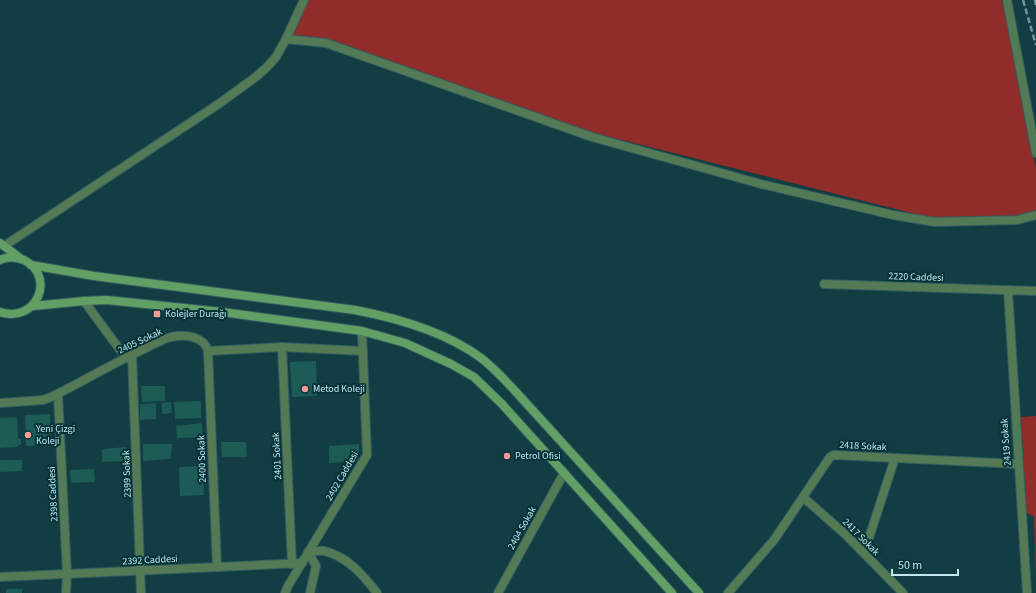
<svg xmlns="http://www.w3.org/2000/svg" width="1036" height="593" viewBox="0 0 1036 593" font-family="'Source Sans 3',sans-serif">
<rect width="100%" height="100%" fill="#123d42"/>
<g fill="#902c2a">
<polygon points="309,0 1001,0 1005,7 1036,168 1036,213 1017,217 935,219 594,133 332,40 290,38"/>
<polygon points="1036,416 1036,576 1034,516 1026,513 1021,417"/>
</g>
<g fill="#1d5b55">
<polygon points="316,361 317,396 292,397 290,362"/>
<polygon points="141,386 165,386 165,401 142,402"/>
<polygon points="201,401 201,418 175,419 174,402"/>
<polygon points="171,402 172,413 162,414 162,403"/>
<polygon points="156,403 156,419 140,420 140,404"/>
<polygon points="50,414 51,445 26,446 25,415"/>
<polygon points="17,417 18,439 21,439 21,445 18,445 18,447 0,448 0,418"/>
<polygon points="202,423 203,437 177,438 176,426"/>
<polygon points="221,442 246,442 247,457 222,457"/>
<polygon points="143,444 172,444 171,459 143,461"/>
<polygon points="359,444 359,461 329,463 329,446"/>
<polygon points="126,447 127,461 102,462 102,449"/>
<polygon points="0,460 22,460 22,471 0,472"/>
<polygon points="203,466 204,495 180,496 179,467"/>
<polygon points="94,469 95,482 71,483 70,470"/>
<rect x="6" y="589" width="16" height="4"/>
</g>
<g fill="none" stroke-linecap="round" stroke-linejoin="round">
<defs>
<g id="minor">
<polyline points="1007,0 1036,153"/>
<polyline points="286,39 304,0"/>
<polyline points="4,246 220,103 257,76 268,66 276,57 286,39 326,43 592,137 761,184 893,215 935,222 1017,220 1036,215"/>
<polyline points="824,284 1036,291"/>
<polyline points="1008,290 1027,593"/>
<polyline points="84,301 126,358"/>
<polyline points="282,347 292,564"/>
<polyline points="208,351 217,567"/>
<polyline points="132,355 141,593"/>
<polyline points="804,498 845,534 903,593"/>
<polyline points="864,553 895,458"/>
<path d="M310,593L316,566L308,552C313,552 319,550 324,551C347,556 363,575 377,593"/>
<polyline points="498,593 564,473"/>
<polyline points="728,593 774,540 830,457 834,455 1018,464"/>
</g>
<g id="tertiary">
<polyline points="58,394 67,574 66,593"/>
<path d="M0,403L43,400L51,397C80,383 108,366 138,352C149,347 160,340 171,337C185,334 204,336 208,351L282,347L363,351"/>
<polyline points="0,577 302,563"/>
<polyline points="285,593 288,586 367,455 362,331"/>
</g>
<g id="secondary">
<polyline points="0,243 20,258"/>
<path d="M0,260C8,256 16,257 24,260C57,277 36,324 0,312"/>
<path d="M31,265L94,276L355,310C397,318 446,332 481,358C494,368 505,380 516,392L699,593"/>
<polyline points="33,306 84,301 107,300 222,312 362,331 405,343 451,364 474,377 502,404 672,593"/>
</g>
</defs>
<use href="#minor" stroke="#325c61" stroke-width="10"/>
<use href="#tertiary" stroke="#325c61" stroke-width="10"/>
<use href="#secondary" stroke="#325c61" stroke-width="10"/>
<use href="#minor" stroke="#537a55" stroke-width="8"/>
<use href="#tertiary" stroke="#537a55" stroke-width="8"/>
<use href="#secondary" stroke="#619f65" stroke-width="8"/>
<g stroke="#70979c" stroke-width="2.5" stroke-dasharray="6 3" stroke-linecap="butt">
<polyline points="1023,0 1036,45"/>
<polyline points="1035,0 1036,5"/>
</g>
</g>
<g fill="#f59c94" stroke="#053338" stroke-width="1.5">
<rect x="153" y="310" width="8" height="8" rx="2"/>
<circle cx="305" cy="389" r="4"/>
<circle cx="28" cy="435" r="4"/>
<circle cx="507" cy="456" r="4"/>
</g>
<g text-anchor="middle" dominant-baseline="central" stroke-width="4" stroke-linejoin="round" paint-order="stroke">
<g font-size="10" fill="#c2e7ec" stroke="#053338">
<text transform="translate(916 277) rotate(2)">2220 Caddesi</text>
<text transform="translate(140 341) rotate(-25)">2405 Sokak</text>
<text transform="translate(1006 442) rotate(-94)">2419 Sokak</text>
<text transform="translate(863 446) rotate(3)">2418 Sokak</text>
<text transform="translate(277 456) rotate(-93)">2401 Sokak</text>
<text transform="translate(202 459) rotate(-92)">2400 Sokak</text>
<text transform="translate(127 474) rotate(-92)">2399 Sokak</text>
<text transform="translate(342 476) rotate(-60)">2402 Caddesi</text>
<text transform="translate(53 494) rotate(-93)">2398 Caddesi</text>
<text transform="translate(522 528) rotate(-61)">2404 Sokak</text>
<text transform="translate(861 537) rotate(45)">2417 Sokak</text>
<text transform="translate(150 560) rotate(-3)">2392 Caddesi</text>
</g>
<g font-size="10" fill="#c2e7ec" stroke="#053338" text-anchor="start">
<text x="165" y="314">Kolejler Durağı</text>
<text x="313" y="389">Metod Koleji</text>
<text x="36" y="429">Yeni Çizgi<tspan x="36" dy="12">Koleji</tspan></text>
<text x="515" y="456">Petrol Ofisi</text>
</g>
</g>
<path d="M892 569v6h66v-6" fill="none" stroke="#c2e7ec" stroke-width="2"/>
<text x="898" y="569" font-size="12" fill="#c2e7ec" stroke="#053338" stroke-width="3" paint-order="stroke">50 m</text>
</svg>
